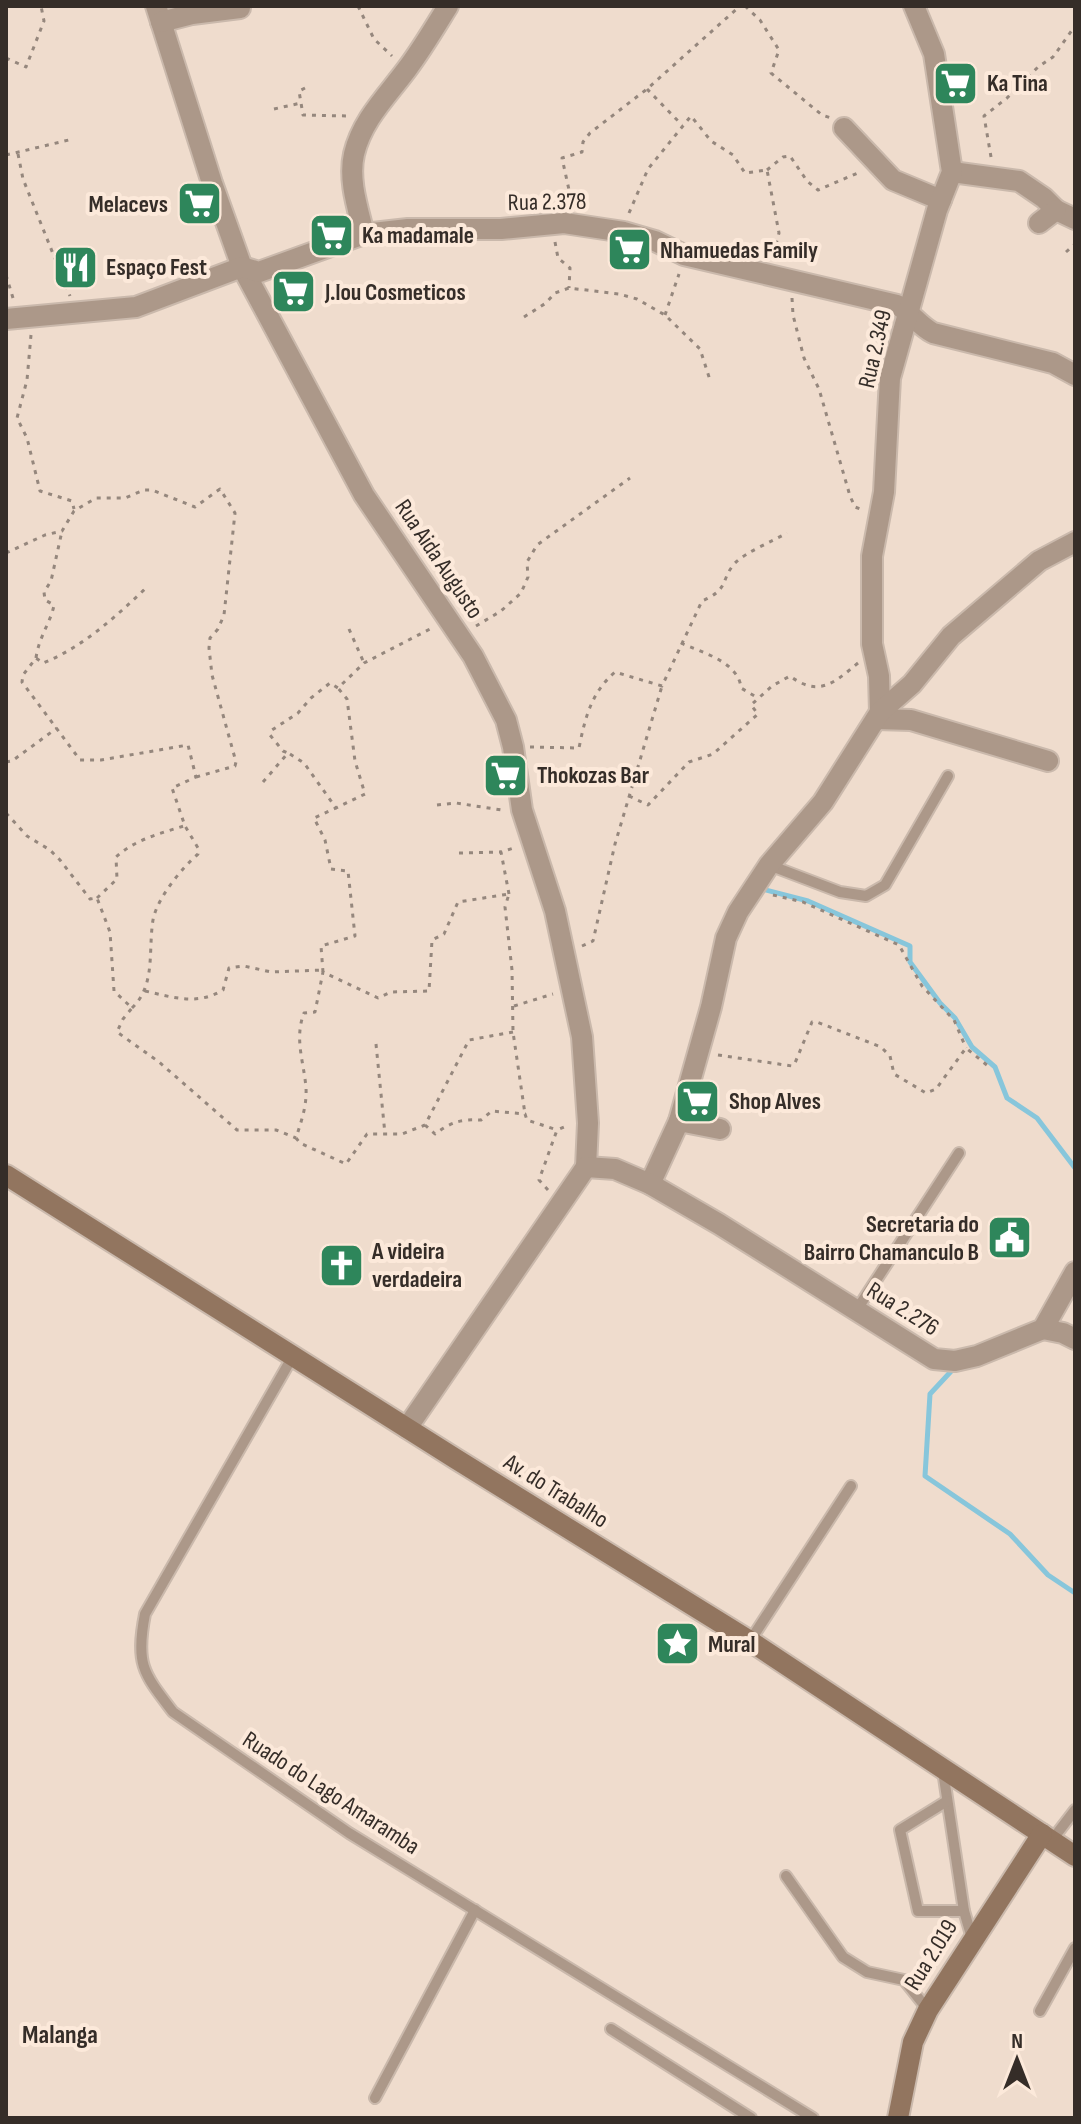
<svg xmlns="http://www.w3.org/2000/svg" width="1081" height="2124" viewBox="0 0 1081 2124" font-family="'Sofia Sans Condensed',sans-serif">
<rect width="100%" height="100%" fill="#efdccd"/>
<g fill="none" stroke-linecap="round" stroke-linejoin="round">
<g stroke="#87c6db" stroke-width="5">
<polyline points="758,888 808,901 910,946 910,962 940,1003 955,1018 972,1047 995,1067 1007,1098 1037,1118 1075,1168"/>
<polyline points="956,1366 930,1394 925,1476 1010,1534 1048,1575 1075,1593"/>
</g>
<defs>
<g id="lane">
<polyline points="769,865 840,892 866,896 885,885 948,776"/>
<polyline points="856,1311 959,1153"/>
<path d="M293,1356L145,1614C135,1665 144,1674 173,1712L349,1833L813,2118"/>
<polyline points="750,1641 851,1486"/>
<polyline points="943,1771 964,1911 972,1938"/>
<polyline points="947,1801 900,1830 918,1911 964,1911"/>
<polyline points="1052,1840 1075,1810"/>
<polyline points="786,1876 843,1957 867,1972 904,1980 928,2010"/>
<polyline points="1040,2011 1075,1948"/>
<polyline points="611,2029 751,2118"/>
<polyline points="375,2098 475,1910"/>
</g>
<g id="street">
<polyline points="156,6 212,183 242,267 364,495 473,656 506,720 513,747 522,810 555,911 582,1037 588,1123 586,1167"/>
<polyline points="161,22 192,14 240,8"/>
<polyline points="844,128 893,180 941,200"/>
<polyline points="952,172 1019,181 1044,198 1056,210 1075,219"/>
<polyline points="1039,223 1056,210"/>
<path d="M364,234C358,209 348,180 354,154C362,120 387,96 407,69C422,49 435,27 448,6"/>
<path d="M6,319L136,307L242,267L259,272L364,234L408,229H501L564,223L624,232L655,241L684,255L897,305C912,313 918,325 933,333L1053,363L1075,375"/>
<polyline points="880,712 879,676 872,644 872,556 884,492 890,378 937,210 952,172 934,54 914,6"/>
<polyline points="876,719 911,720 1048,761"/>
<polyline points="679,1121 720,1129"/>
<polyline points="650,1184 679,1121 711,1007 726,938 738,912 769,865 823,802 880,712 912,684 951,636 1039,561 1075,542"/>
<polyline points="1043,1329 1063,1333 1075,1339"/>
<polyline points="407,1428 586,1167 615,1169 650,1184 719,1224 934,1359 955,1361 977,1356 1043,1329 1075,1272"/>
</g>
<g id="secondary">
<polyline points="6,1175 456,1459 750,1641 1075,1856"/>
<polyline points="898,2118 913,2042 928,2010 1042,1834"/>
</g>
</defs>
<use href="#lane" stroke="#cab9ac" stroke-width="14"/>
<use href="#street" stroke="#cab9ac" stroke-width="24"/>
<use href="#secondary" stroke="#cab9ac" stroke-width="24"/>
<g stroke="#95877d" stroke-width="3" stroke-dasharray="4 6" stroke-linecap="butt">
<polyline points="358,6 374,39 392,56"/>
<polyline points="745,6 760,20 779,50 771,73 822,115 831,118"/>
<polyline points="6,58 26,67 44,21 41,6"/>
<polyline points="305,88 299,91 303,115 349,116"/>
<polyline points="647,89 682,125"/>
<polyline points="274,109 301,103"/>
<polyline points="18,154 23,179 70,296"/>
<polyline points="6,155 73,139"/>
<polyline points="991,157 984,116 1007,98 1038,67 1053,57 1075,26"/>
<polyline points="767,170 783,157 790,156 807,181 818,190 860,172"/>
<polyline points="573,208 562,158 582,152 583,142 590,133 647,89 740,6"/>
<polyline points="629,213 648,169 691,116 711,141 733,155 745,173 767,170 779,233 772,259"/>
<polyline points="555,242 558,258 570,268 569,288"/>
<polyline points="1066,252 1075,244"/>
<polyline points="6,275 13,298"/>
<polyline points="792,298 793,315 804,358 819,389 850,496 855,507 863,510"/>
<polyline points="665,315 679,274"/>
<polyline points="524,317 546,303 555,293 569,288 619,294 637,299 665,315 700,349 710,380"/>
<polyline points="31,335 27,380 17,418 27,438 40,491 72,501 74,509"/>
<polyline points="6,553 45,535 62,531 74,511 96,498 125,498 144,490 152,490 195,507 220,489 235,513 224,615 218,629 210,638 209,648 212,675 236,762 235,766 196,777"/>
<polyline points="476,626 501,611 521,593 528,577 527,562 537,545 630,478"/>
<polyline points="349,629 364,663"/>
<path d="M681,643C701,652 739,662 741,688L758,698"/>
<path d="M36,658C39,636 51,622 54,605L45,600L44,592L51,581L62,531"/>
<path d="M530,747L579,748C585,718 591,693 615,672L662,686L702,601C730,589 720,580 735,563C746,552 773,541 787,533"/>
<polyline points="290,754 304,763 336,808 365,794 355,761 347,699 338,688"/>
<polyline points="6,762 12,761 57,728"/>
<polyline points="263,782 288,753 283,751 270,735 272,730 298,713 311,698 330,683 338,688 364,663 430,629"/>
<path d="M629,796L648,805L689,762L713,754L758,714L751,705L772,686L790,676C818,697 833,684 858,663"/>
<polyline points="437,805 456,803 502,810"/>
<polyline points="6,813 27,836 50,850 60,860 90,899 97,898 110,932 114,991 132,1008 123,1019 117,1032 159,1062 237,1130 276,1130 296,1138"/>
<polyline points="459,853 501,852"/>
<polyline points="509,894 501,852 517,847"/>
<polyline points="773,895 803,902 899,945 922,986 954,1020 966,1048"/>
<path d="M97,898L117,879L116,857C134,840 161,833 184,826"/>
<polyline points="582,946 593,941 615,844 662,686"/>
<polyline points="323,972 321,946 355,936 348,871 331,869 325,840 314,818 336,808"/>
<path d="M145,991C172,997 197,1006 223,990L229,968L244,966L271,972L323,970"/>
<polyline points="514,1006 553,994"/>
<path d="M132,1008C156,985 148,951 153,920C157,898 182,868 198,854V848L185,826L172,788L196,777L188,745L101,760H80L22,682L23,675L36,658L43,663C83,647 114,618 145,589"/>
<path d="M513,1032L469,1040L425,1125L402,1134H367L346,1164L300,1143L296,1138C301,1122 307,1106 306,1088C304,1062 294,1039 304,1013L315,1012L323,972L378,998L391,992L429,991L432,940L444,934L458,902L509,894L505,907L512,970L513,1032L525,1114"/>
<polyline points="376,1044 385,1134"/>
<polyline points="718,1055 792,1066 795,1063 812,1022 817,1022 881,1047 890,1056 894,1074 926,1093 936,1089 966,1048 988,1066"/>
<path d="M425,1125L435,1134C451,1122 461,1119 481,1120L492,1111L525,1114L527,1120L557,1130"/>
<polyline points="548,1190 539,1180 557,1130 569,1125"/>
</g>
<use href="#lane" stroke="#ac9889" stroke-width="10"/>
<use href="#street" stroke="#ac9889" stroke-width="20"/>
<use href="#secondary" stroke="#92755f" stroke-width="20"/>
</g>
<defs>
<symbol id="supermarket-square" viewBox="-11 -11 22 22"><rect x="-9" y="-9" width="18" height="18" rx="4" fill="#2e865b" stroke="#fce9da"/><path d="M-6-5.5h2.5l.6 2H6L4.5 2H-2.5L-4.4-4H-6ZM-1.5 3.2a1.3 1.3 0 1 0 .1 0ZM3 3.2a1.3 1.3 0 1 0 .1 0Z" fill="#fff"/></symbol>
<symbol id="restaurant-square" viewBox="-11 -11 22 22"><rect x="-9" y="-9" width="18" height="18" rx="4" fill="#2e865b" stroke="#fce9da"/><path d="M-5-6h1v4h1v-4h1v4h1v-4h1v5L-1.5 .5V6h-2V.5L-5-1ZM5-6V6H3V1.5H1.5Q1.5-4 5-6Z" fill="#fff"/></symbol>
<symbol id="civic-square" viewBox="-11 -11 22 22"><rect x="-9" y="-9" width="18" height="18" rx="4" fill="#2e865b" stroke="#fce9da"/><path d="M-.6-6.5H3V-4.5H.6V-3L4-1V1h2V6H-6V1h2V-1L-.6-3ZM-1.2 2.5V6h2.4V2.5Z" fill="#fff"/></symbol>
<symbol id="church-square" viewBox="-11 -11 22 22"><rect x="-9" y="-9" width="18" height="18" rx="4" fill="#2e865b" stroke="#fce9da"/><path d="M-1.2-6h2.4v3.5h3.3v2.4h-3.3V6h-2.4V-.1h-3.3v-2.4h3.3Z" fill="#fff"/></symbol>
<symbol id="sight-square" viewBox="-11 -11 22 22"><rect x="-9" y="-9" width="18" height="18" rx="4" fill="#2e865b" stroke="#fce9da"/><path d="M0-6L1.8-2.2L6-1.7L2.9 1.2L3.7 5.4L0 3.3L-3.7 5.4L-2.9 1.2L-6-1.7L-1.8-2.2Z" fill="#fff"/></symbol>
</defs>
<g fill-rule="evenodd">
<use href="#supermarket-square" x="930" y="58" width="51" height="51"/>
<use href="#supermarket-square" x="174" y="178" width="51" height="51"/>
<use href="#supermarket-square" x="306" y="210" width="51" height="51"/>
<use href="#supermarket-square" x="604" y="224" width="51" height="51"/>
<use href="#restaurant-square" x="50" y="242" width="51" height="51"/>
<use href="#supermarket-square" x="268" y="266" width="51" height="51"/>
<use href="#supermarket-square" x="480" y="750" width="51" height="51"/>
<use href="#supermarket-square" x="672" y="1076" width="51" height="51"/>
<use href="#civic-square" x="984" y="1212" width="51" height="51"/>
<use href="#church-square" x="316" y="1240" width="51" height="51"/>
<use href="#sight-square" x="652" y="1618" width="51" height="51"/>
</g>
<g text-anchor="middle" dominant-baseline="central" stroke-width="8" stroke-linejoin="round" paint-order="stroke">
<g font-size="24" font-weight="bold" fill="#352d28" stroke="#fce9da" text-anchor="start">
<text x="987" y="83">Ka Tina</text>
<text x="168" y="204" text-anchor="end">Melacevs</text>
<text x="362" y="235">Ka madamale</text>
<text x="660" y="250">Nhamuedas Family</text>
<text x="106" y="267">Espaço Fest</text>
<text x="325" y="292">J.lou Cosmeticos</text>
<text x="537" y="775">Thokozas Bar</text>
<text x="729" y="1101">Shop Alves</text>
<text x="979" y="1224" text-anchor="end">Secretaria do<tspan x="979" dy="28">Bairro Chamanculo B</tspan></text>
<text x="372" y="1251">A videira<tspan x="372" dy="28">verdadeira</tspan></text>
<text x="708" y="1644">Mural</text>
</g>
<g font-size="24" fill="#352d28" stroke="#fce9da">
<text transform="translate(547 202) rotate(-1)">Rua 2.378</text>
<text transform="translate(875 349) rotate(-77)">Rua 2.349</text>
<text transform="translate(439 559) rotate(56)">Rua Aida Augusto</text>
<text transform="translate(903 1309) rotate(32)">Rua 2.276</text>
<text transform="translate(556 1491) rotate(32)">Av. do Trabalho</text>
<text transform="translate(331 1793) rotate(33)">Ruado do Lago Amaramba</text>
<text transform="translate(931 1955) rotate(-58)">Rua 2.019</text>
</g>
<g font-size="26" font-weight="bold" fill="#352d28" stroke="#fce9da">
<text x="60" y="2035">Malanga</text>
</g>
</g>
<rect width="1081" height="2124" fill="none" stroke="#352d28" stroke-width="16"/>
<g transform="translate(1017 2060)" stroke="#fce9da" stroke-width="6" paint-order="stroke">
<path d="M0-6L14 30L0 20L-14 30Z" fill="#352d28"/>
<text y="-12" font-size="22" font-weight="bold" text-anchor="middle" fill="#352d28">N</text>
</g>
</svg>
